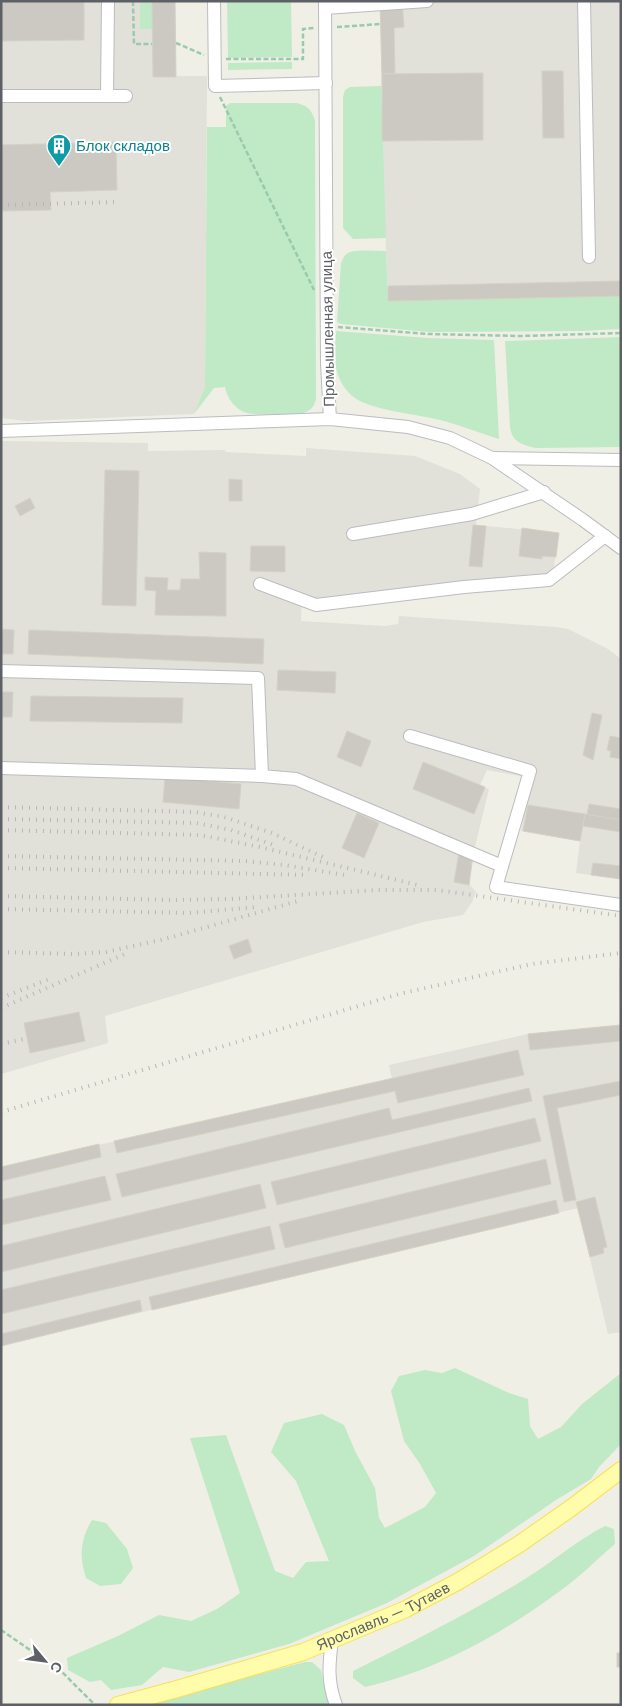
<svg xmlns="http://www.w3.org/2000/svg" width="622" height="1706" viewBox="0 0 622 1706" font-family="'DM Sans',sans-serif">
<rect width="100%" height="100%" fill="#f0efe5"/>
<g fill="#e1e0d9">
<polygon points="1,1 175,1 176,76 207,76 205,387 194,414 26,421 1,418"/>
<polygon points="380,1 621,1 621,296 388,301 382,141"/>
<polygon points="1,441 148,443 148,451 225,450 225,452 306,456 306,448 415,456 460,474 480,489 476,525 559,533 552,579 353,604 302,597 301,621 384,626 398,624 399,616 556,627 568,629 608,649 621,659 621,879 576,873 580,841 521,831 531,778 487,770 480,785 489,789 473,855 469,884 476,892 472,902 463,915 423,922 105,1016 108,1043 1,1074"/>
<polygon points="619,969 621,969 621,1332 608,1334 578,1208 1,1346 1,1167 392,1079 389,1065 528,1034 620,1025"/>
</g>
<g fill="#c0e9c6">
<rect x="140" y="1" width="12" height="28"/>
<polygon points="227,1 291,1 292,57 228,58"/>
<polygon points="292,62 292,69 228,70 228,63"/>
<polygon points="381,86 386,238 353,239 343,228 343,97 345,90 350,87"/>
<path d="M230,103H297C308,106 312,110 315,121L316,399C314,408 310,411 300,414C287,414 260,416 247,413C235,410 227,398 225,387L214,388L194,414L205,387L207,127H226V106Z"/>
<path d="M386,251L388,301L621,296V329L582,331L429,332L341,324L337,322L341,263C343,259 344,255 348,253C356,249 377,251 386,251Z"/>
<path d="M336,331L428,338L494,340L499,439C480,433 460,425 440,420C415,414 386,412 362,402C353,398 344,389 340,380C333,365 335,348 336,331Z"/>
<path d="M621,337V447L536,448C522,445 512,442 510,427L505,341Z"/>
<polygon points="455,1368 509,1393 528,1399 530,1426 538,1439 561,1427 582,1404 621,1373 621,1444 599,1467 591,1479 556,1500 474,1556 387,1603 289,1644 189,1672 163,1667 142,1685 111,1690 101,1680 90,1682 68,1670 67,1658 118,1636 159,1615 191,1621 217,1609 240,1593 190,1438 226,1435 275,1571 293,1578 306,1562 329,1561 296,1481 271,1452 284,1423 322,1414 344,1425 355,1451 375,1488 379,1518 385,1528 425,1507 436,1493 420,1464 404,1441 391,1391 399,1376 425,1370 442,1373"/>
<path d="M92,1520L106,1523L127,1549L133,1568L121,1584L100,1586L86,1578C79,1556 80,1540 92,1520Z"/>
<path d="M605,1526L614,1529L615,1544C597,1559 580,1577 560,1591C504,1633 434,1672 365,1687L353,1678V1671L359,1668C416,1640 474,1611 528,1577C554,1561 577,1540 605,1526Z"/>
<polygon points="305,1662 312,1662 321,1670 326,1694 330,1705 144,1705"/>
</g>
<g fill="#cbc9c2" stroke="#d5d2c3">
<polygon points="1,1 84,1 84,40 1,41"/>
<polygon points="152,1 175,1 176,77 153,77"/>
<polygon points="380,1 402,1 404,27 394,28 395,73 382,74"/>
<polygon points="542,71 563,71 564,138 543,138"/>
<polygon points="483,73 483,140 382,141 382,74"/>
<polygon points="116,142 117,190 50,192 51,210 1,211 1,145"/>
<polygon points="621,281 621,296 388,301 388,286"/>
<polygon points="105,470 139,471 136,606 102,605"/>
<polygon points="229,479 242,480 242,501 229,501"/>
<polygon points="30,498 35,508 20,516 15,506"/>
<polygon points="473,525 486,526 482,567 469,566"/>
<polygon points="522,528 559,533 556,557 542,556 542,559 519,556"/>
<polygon points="251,546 285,546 285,572 250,571"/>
<polygon points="199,552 226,553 226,616 155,615 156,591 145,590 145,577 168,578 167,590 180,590 181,579 200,579"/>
<polygon points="1,629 14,630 13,654 1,654"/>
<polygon points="29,630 264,639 263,664 28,654"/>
<polygon points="278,670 336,672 335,693 277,690"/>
<polygon points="1,692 13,692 12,717 1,717"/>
<polygon points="31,696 183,698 182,723 30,721"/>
<polygon points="592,713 602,715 593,760 583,755"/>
<polygon points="347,731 371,741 361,767 337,757"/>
<polygon points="610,736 621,738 621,759 610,757 611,751 607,750"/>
<polygon points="423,762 485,787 474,814 413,789"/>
<polygon points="165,777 241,784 239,809 163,802"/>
<polygon points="589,804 621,809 621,820 587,815"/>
<polygon points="528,805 585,814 580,841 523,831"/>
<polygon points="357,813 379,823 364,858 342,848"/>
<polygon points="585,814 621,820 621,832 583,826"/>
<polygon points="459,853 473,855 469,885 454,882"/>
<polygon points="593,863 621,866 621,879 591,875"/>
<polygon points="248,939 252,952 234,959 229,946"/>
<polygon points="79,1012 85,1041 30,1053 24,1023"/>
<polygon points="620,1025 621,1041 530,1050 528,1034"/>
<polygon points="518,1050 524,1075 398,1103 395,1091 117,1153 114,1141"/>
<polygon points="621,1081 621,1095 557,1108 576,1200 564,1202 543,1096"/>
<polygon points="529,1088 532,1101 122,1197 116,1174 389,1108 392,1120"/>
<polygon points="535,1118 541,1141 277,1205 271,1182"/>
<polygon points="99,1144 101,1157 1,1181 1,1167"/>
<polygon points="546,1159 551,1184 285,1248 279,1224"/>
<polygon points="105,1176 111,1200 1,1225 1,1200"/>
<polygon points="260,1184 266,1208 1,1272 1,1246"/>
<polygon points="595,1197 607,1247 603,1248 604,1253 590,1257 576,1202"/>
<polygon points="556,1200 559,1213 152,1310 149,1297"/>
<polygon points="270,1226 275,1249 1,1314 1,1290"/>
<polygon points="140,1300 142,1311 1,1346 1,1334"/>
<rect x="617" y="1653" width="4" height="14"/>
</g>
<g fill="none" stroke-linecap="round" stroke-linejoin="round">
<defs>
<g id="minor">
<polyline points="214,1 215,86 326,83"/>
<polyline points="325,1 327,363 330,419"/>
<polyline points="584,1 589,257"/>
<polyline points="325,8 427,1"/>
<polyline points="1,96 126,96"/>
<polyline points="107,96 108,1"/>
<polyline points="1,431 330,419 408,427 450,438 492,458 583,520 621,548"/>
<polyline points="492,458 621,460"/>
<polyline points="353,534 472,514 544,492"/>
<polyline points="260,584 316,605 464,587 549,580 605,536"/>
<polyline points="1,671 258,678 262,776 296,779 502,866"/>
<polyline points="410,736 530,771 496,887 621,905"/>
<polyline points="1,768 262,776"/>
<path d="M332,1639C329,1664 327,1681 336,1705"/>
</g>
<g id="major">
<path id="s1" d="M118,1705L177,1689L303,1652L406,1609L459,1581L518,1545L571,1508L621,1470"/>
</g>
</defs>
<use href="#minor" stroke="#babcc1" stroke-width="14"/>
<use href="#major" stroke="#f9e155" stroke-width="18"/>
<g stroke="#99caad" stroke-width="2.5" stroke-dasharray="5 2.5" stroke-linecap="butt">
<polyline points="133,1 134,44 152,44"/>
<polyline points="337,27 381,24"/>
<polyline points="176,43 204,55"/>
<polyline points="226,59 303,59 303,29 314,28"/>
<polyline points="220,97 314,290"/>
<polyline points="338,327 428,334 521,336 621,333"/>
<polyline points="1,1630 62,1672 95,1705"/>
</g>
<use href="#minor" stroke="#fff" stroke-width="12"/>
<use href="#major" stroke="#fffdab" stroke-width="16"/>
<g stroke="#b6b7b7" stroke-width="4" stroke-dasharray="1 6" stroke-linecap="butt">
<polyline points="1,205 118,202"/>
<polyline points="1,807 195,812 224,817 272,833 325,858"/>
<polyline points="1,819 196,823 231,830 274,845"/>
<polyline points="1,830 200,835 260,847 418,885"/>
<polyline points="1,856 245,861 284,865 345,875"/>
<polyline points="1,868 309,875"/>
<polyline points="1,896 172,900 230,899 378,890 437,890 621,916"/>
<polyline points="1,909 188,913 258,907"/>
<polyline points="1,952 73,954 106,952 165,939 298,901"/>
<polyline points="1,998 52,978"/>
<polyline points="1,1008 125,954"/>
<polyline points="1,1044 24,1039"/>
<polyline points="1,1112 399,994 532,964 621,953"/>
</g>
</g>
<defs>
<symbol id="building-pin" viewBox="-11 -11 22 30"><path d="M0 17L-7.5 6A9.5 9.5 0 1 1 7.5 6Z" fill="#0f9aa8" stroke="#fff"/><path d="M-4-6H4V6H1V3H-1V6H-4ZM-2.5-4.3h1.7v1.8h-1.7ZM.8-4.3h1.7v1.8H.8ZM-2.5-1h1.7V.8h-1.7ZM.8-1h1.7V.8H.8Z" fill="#fff"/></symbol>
</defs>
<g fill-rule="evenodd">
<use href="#building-pin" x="45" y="132" width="28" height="38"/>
</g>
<g text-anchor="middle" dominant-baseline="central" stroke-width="4" stroke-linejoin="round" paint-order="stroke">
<g font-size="15" fill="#0d838f" stroke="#fff" text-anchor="start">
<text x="76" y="146">Блок складов</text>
</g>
<g font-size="15" fill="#5d6066" stroke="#fff">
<text transform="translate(328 329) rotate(-91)">Промышленная улица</text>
<text stroke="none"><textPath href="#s1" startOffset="280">Ярославль — Тутаев</textPath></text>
</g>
</g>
<rect width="622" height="1706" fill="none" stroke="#5d6066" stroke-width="5"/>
<g transform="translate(45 1661) rotate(119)" stroke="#ffffff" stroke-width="4" paint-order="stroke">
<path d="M0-4L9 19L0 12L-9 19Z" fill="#5d6066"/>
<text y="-8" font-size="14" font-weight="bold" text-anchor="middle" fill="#5d6066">С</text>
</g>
</svg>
